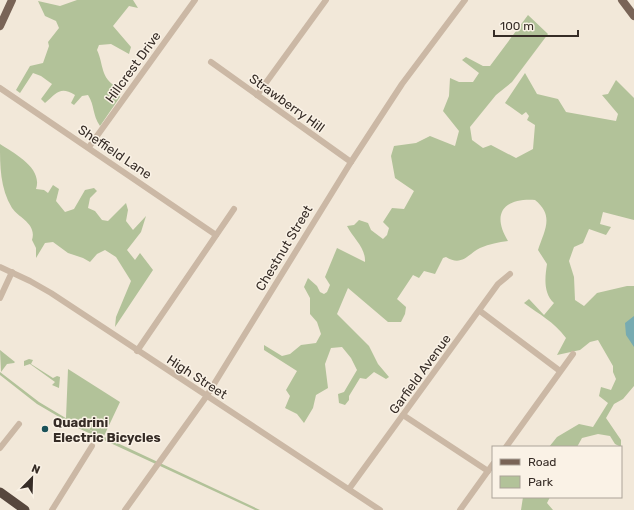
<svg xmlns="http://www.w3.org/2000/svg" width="634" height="510" viewBox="0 0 634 510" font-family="Rubik,sans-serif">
<rect width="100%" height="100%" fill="#f2e8d9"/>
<g fill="#b2c299">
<path d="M77,0H133L138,8L129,6L113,26L131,47L129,54L111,44L99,45L97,50C104,65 100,78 117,87L120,97L100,126C92,114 95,106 88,95L82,96L74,105L71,103L75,95C60,86 57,93 45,103L41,99L52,84L41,76L33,73L20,93L16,90L30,66L43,63L49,46L48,42L59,28L56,21L45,16L38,1L60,6Z"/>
<path d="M528,15L548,34L512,82L496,95L470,127L472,140L483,148L491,145L516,158L533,149L535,125L527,120L529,116L526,112L522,115L505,103L525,73L537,94L558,99L566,112L616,121L618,114L602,95L608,94L616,80L634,98V220L603,212L600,224L611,227L606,235L589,229L583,243L574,247L569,261L574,277L575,300L584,306L597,293L627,286H634V386L623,399L614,404L606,418L621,440V447L615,444L610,436L598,434L582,438L577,447H549L557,437L579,424L593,427L608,403L599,396L601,387L611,390L616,379L613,372V366L598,340L590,342L580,350L557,355L566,338C553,321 540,315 524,303L529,299L544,315L554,303C543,293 545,277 547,264L538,250C544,231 555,216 535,200C504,198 491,213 508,241C498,242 490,244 480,248C468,254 462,267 446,257L443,258L435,274L424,271L419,278L413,275L397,299L406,307L405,314L401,322H388L348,288L337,314L369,346L378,364L389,377L386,379L374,372L366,379L360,378L349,396V400L345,405L339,403L338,394L344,392L357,370L351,358L342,347L331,348L325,364L328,388L316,395L313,408L304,423L297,414L285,408L290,396L286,390L297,371L264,350V345L282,356L290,354L301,345L316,343L321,334L317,322L310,314V298L304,287L308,278L317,286L320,292L324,294L327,292L330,285L325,277L337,248L365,262C366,248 353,238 347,226L354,225L359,220L368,223L371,230L383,239L387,235L389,228L383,222L392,208L404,209L414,191L395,178L391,156L394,146L416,143L430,136L455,146L459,131L443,111L449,96L450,78L459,82H473L479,73L462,60L466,57L483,66H490Z"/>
<path d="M0,144C15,154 43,168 36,189L44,190L48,193L53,185L59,189L56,201L65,212L74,209L85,190L94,188L97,191L90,198L88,208L95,211L102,220L108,221L126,203L128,210L126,221L133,230L146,216L141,232L127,250L135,260L140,253L153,270L115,327L116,317L131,281L116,257L105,250L97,254L90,262L83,258L68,253L53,242L45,243L36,258V248L32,240C37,224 19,218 12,208C0,188 0,166 0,144Z"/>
<polygon points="0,350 15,362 14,363 7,364 1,372"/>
<polygon points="29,359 33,360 31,364 53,378 57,376 60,377 59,388 52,385 55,382 30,364 24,366 24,361"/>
<polygon points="68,369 120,402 104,436 79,425 260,510 255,510 78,428 37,404 0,375 0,372 39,402 69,420 66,418"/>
<polygon points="523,497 550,497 547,503 553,510 521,510"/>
</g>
<polygon fill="#77abb1" points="634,316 634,347 626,335 625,323"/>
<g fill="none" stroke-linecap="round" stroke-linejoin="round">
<g stroke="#cbb8a5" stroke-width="6">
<polyline points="211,62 351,162"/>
<polyline points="0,88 216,235"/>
<polyline points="257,95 326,0"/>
<polyline points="89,147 195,0"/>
<polyline points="0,267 30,281 51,293 380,510"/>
<polyline points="0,298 12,272"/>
<polyline points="480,311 560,371"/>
<polyline points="137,351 234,209"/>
<polyline points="403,415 488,471"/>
<polyline points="506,447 573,354"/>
<polyline points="0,448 19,424"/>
<polyline points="349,489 498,284 510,274"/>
<polyline points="52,510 92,446"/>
<polyline points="125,510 206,397 351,162 402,84 465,0"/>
<polyline points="460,510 493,464"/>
</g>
<g stroke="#796457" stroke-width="8">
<polyline points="622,0 634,16"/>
<polyline points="0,26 12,0"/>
</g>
<polyline stroke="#57473d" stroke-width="9" points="0,492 25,510"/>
</g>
<circle fill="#1a5259" stroke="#faf2e6" stroke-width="1.5" cx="45" cy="429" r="4"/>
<g text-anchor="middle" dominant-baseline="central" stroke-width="3" stroke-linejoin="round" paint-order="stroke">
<g font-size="13" fill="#362c26" stroke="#faf2e6">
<text transform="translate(133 67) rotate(-54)">Hillcrest Drive</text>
<text transform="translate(287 103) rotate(36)">Strawberry Hill</text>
<text transform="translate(115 152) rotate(34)">Sheffield Lane</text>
<text transform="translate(284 248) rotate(-59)">Chestnut Street</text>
<text transform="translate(420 374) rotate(-54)">Garfield Avenue</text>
<text transform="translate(197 377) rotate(33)">High Street</text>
</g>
<g font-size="13" font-weight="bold" fill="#362c26" stroke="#faf2e6" text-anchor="start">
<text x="53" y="422">Quadrini<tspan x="53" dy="15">Electric Bicycles</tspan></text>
</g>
</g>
<rect x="492" y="446" width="130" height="52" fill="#faf2e6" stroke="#aca399"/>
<rect x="500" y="459" width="20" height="6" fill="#796457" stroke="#aca399"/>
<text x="528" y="466" font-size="12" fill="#362c26">Road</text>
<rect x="500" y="476" width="20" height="12" fill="#b2c299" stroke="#aca399"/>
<text x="528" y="486" font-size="12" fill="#362c26">Park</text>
<g transform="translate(32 478) rotate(23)" stroke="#faf2e6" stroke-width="3" paint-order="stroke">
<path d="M0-3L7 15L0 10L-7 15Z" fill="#362c26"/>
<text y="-6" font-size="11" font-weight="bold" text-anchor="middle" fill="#362c26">N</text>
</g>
<path d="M494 30v6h84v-6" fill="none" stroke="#362c26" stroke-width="2"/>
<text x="500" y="30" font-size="12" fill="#362c26" stroke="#faf2e6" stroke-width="3" paint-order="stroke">100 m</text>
</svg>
